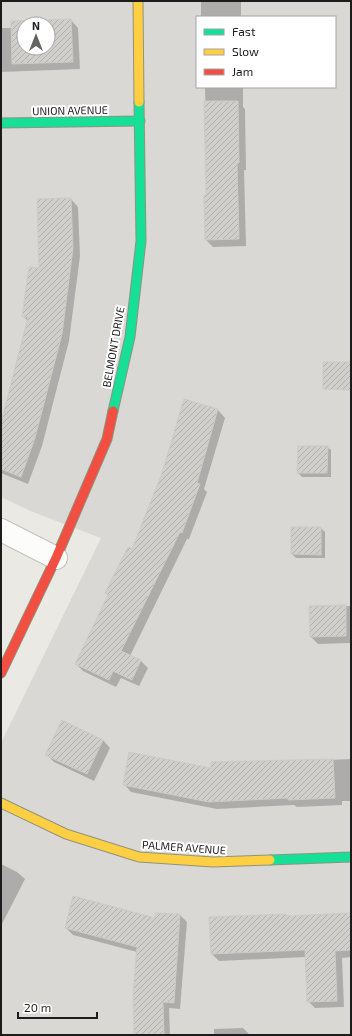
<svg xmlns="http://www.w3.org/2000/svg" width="352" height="1036" viewBox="0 0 352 1036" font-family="'Exo 2',sans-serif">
<defs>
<pattern id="building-hatch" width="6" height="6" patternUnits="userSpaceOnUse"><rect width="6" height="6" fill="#d1cfcb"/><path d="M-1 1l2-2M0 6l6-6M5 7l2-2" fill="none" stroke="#b3b1ae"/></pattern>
</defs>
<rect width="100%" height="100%" fill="#eae9e4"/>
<path fill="#d9d8d5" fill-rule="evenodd" d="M1,1H351V1035H1V743L101,538L33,512L1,497ZM197,17H335V87H197ZM24,24H48V48H24Z"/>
<g fill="#0003" fill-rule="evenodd">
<rect x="201" y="1" width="40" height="16"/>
<path d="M71,20L78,28L80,69L1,72V28H12V22ZM24,24H48V48H24Z"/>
<polygon points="205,87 243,87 243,107 245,109 246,170 244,170 246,246 213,247 206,240 207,196"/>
<polygon points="71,199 78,207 80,256 69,341 42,446 28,484 1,473 1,417 3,418 28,321 23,316 40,269"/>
<polygon points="184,401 218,410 225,418 204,489 207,492 189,539 187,539 130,656 141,661 148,668 139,686 121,678 116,687 83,671 76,664 108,596 106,593 133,550 163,473"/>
<polygon points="327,447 331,450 331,477 302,477 298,473"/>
<polygon points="321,528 325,532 325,558 296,558 292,554"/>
<polygon points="351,606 351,643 318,644 311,637 310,607"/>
<polygon points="103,740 110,748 94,781 54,762 47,755"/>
<polygon points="351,759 351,801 342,801 342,805 297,807 294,805 217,809 131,792 124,784 213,769 259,763"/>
<polygon points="1,864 17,872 25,879 2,924"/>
<polygon points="351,913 351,957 342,958 344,1007 315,1008 308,1001 306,957 219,961 212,954 286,915 288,917"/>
<polygon points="180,915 187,922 180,1009 169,1008 170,1035 135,1035 137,952 73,935 66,928 156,919"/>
<polygon points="243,1028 250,1035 214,1035 214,1029"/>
</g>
<g fill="url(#building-hatch)" stroke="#cdcbc6" fill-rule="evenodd">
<path d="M71,19L73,62L12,64L11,21ZM24,24H48V48H24Z"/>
<polygon points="204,101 238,101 239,163 237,163 239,239 205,240 204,195 206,195"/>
<polygon points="71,198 73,248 62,334 35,438 21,477 1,469 1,423 28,317 22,317 29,267 39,268 37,199"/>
<polygon points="323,362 351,362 351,390 323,389"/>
<polygon points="184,399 218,409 197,483 200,484 182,533 180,532 121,651 141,660 132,680 113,671 109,680 75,664 108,595 105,593 128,547 132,549 162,473"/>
<polygon points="298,446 328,446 327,473 297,473"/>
<polygon points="291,527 321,527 321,555 291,554"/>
<polygon points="346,605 346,636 310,637 309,606"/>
<polygon points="62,720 103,740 87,774 45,755"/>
<polygon points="129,752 211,768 211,762 333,759 335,798 288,800 288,798 209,802 123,785"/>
<polygon points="73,896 155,918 155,913 180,914 174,1003 163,1002 164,1035 134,1035 133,996 137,947 65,928"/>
<polygon points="351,913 351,950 335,951 337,1001 307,1002 305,950 211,954 209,917 286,914 286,916"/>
</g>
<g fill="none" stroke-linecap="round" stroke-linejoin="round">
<defs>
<polyline id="street" points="1,530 56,558"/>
<g id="fast">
<polyline points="1,123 140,121"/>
<polyline points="113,411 130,337 141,241 139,102"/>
<polyline points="270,860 351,857"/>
</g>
<g id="slow">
<polyline points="138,1 139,102"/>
<polyline points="1,803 66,834 139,857 213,862 270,860"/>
</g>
<polyline id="jam" points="1,673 56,558 107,439 113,411"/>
</defs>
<use href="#street" stroke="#c3c2c0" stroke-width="24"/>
<use href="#fast" stroke="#8f937d" stroke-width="11"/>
<use href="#slow" stroke="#8f937d" stroke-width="11"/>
<use href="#jam" stroke="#8f937d" stroke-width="11"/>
<use href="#street" stroke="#fcfcfb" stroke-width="22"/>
<use href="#fast" stroke="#16e098" stroke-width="9"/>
<use href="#slow" stroke="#ffcf43" stroke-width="9"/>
<use href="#jam" stroke="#f24e42" stroke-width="9"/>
</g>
<g text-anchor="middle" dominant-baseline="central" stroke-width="4" stroke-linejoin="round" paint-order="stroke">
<g font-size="11" fill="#1c1c1c" stroke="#fff">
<text transform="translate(70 110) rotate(-1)">UNION AVENUE</text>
<text transform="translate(113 347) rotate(-80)">BELMONT DRIVE</text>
<text transform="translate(184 847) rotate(4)">PALMER AVENUE</text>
</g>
</g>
<rect width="352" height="1036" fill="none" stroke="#1c1c1c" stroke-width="4"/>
<rect x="196" y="16" width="140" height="72" fill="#ffffff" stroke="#a4a4a4"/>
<rect x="204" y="29" width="20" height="6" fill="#16e098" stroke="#a4a4a4"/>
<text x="232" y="36" font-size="12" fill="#1c1c1c">Fast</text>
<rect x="204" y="49" width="20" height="6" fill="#ffcf43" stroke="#a4a4a4"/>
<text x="232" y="56" font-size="12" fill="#1c1c1c">Slow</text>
<rect x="204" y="69" width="20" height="6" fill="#f24e42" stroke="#a4a4a4"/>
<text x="232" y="76" font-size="12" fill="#1c1c1c">Jam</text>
<g transform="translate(36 36)"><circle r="19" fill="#ffffff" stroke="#a4a4a4"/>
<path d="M0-3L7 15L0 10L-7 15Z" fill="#646462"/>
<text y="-6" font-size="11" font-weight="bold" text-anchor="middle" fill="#1c1c1c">N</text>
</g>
<path d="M18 1012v6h79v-6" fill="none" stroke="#1c1c1c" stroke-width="2"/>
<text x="24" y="1012" font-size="12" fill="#1c1c1c" stroke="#ffffff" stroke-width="3" paint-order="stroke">20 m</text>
</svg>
